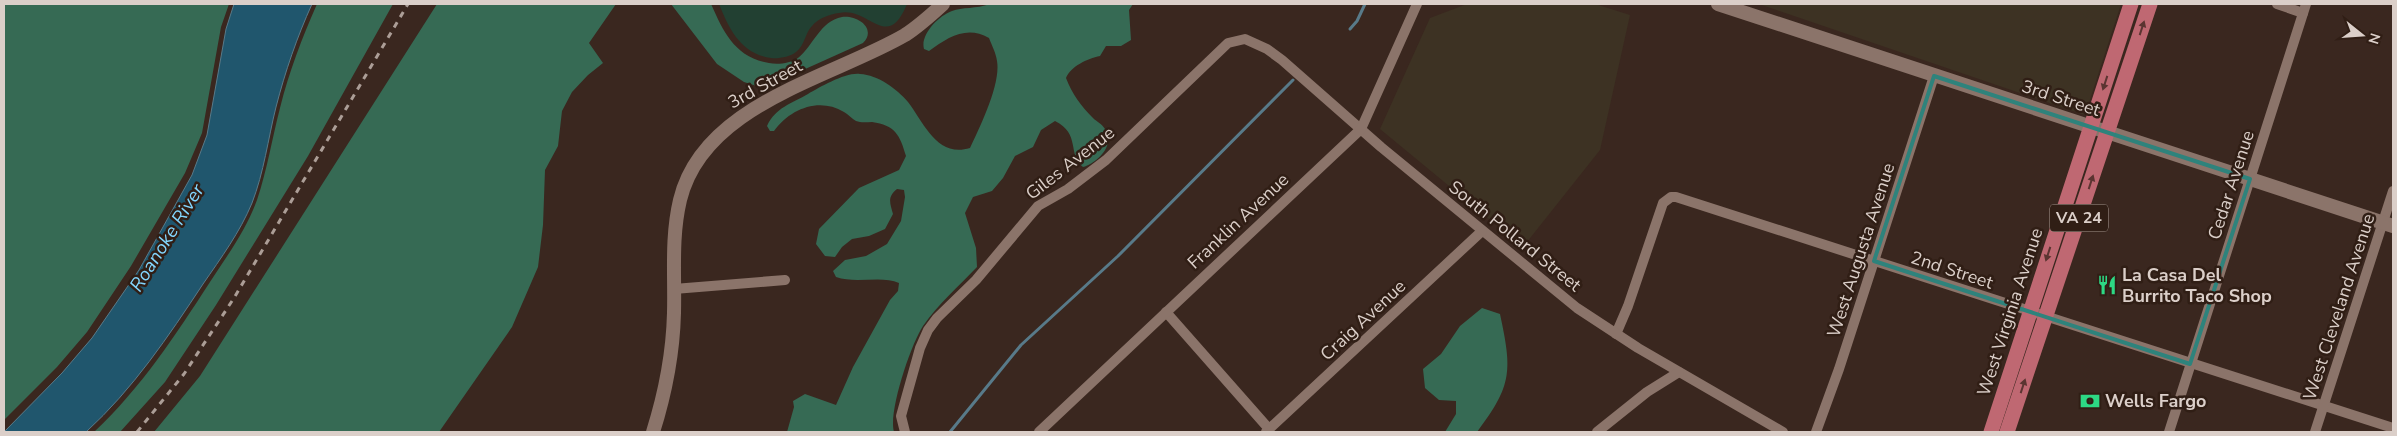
<svg xmlns="http://www.w3.org/2000/svg" width="2397" height="436" viewBox="0 0 2397 436" font-family="'Nunito Sans',sans-serif">
<rect width="100%" height="100%" fill="#3a271f"/>
<g fill="#3d3223">
<polygon points="1467,4 1595,4 1630,15 1600,150 1523,247 1380,129 1430,18"/>
<polygon points="1759,4 2121,4 2085,115"/>
</g>
<path fill="#224032" d="M719,4H907C887,53 869,6 839,13C830,14 817,19 812,26C805,33 805,45 796,52C790,57 778,59 771,58C741,54 729,29 719,4Z"/>
<g fill="#366a54">
<polygon points="4,4 229,4 221,27 202,133 185,173 131,266 87,332 57,367 4,420"/>
<path d="M317,4H393L308,156L216,305L165,382L120,432H94C141,388 175,336 210,282C227,256 246,230 257,200C267,170 272,139 280,108C289,72 302,38 317,4Z"/>
<polygon points="437,4 616,4 589,43 603,63 588,75 572,92 562,111 558,146 545,170 543,225 538,267 512,327 439,432 154,432 200,376"/>
<path d="M671,4H711C724,33 735,57 769,63C778,65 791,63 798,58C814,45 820,21 842,17C858,15 877,29 863,43L763,88L744,82L717,64Z"/>
<path d="M990,4H1133L1129,10L1131,40L1121,46H1106L1100,56C1087,59 1071,66 1066,78C1072,94 1081,106 1093,118C1096,121 1102,124 1105,129C1116,145 1097,163 1083,167C1067,154 1081,134 1055,121L1041,130L1033,147L1015,156L1003,178L992,191L973,197L965,213L976,248L977,267C959,286 938,304 923,326C911,344 888,412 894,432H787L794,407L793,401L805,394L836,405L853,367L890,300L898,291L899,283C882,275 856,284 836,277L833,271L845,260L866,256L887,244L901,221L905,197L904,190L897,189C887,197 890,203 893,214L885,229L869,236L852,239L842,247L835,257L825,256L816,244L819,229L859,188L899,170L906,156C900,135 895,125 872,122C867,122 861,123 856,121C852,119 848,114 844,112C819,97 790,109 774,131H770L767,126C776,107 791,104 808,94C820,87 846,72 860,74C878,75 897,89 908,102C924,123 937,158 970,148C980,127 1001,84 997,61C996,53 992,46 989,38C967,25 948,37 929,51L924,49C920,35 938,16 952,11C962,7 976,9 990,4Z"/>
<path d="M1482,308L1500,314C1512,370 1513,385 1477,432H1445L1456,414V401L1439,400L1425,388L1423,369L1441,354L1460,326Z"/>
</g>
<path fill="#20566d" stroke="#587a89" d="M234,4H312C297,37 285,72 276,107C268,139 264,172 252,203C240,232 221,258 203,284C168,337 133,389 86,432H4L62,373L92,338L139,270L192,175L207,135L226,29Z"/>
<g fill="none" stroke-linecap="round" stroke-linejoin="round">
<g stroke="#587a89" stroke-width="3">
<polyline points="1350,29 1357,21 1365,4"/>
<polyline points="950,432 1021,345 1118,256 1293,80"/>
</g>
<g stroke="#8b746a" stroke-width="10">
<polyline points="2277,4 2303,13"/>
<polyline points="674,289 785,280"/>
<polyline points="1166,312 1269,429"/>
<polyline points="1616,334 1628,306 1663,203 1671,197 1676,197 2393,428"/>
<polyline points="905,432 901,416 920,348 928,330 937,318 976,280 1038,206 1068,189 1106,160 1228,43 1245,39 1267,49 1282,60 1381,147 1577,308 1638,348 1783,432"/>
<polyline points="1039,432 1361,129 1417,4"/>
<polyline points="1266,432 1482,231"/>
<polyline points="1597,432 1647,392 1679,372"/>
<polyline points="1816,432 1839,369 1934,76"/>
<polyline points="2169,432 2306,4"/>
<polyline points="2315,432 2393,191"/>
</g>
<g stroke="#8b746a" stroke-width="14">
<polyline points="1718,4 2393,226"/>
<path d="M653,432C665,394 673,353 674,313C675,275 671,238 680,200C703,104 831,78 905,35C919,26 931,15 943,4"/>
</g>
<g stroke="#bf6872" stroke-width="15">
<polyline points="1991,432 2131,4"/>
<polyline points="2007,432 2150,4"/>
</g>
<polyline stroke="#ac9e97" stroke-width="3" stroke-dasharray="6 6" stroke-linecap="butt" points="137,432 184,374 234,298 408,4"/>
</g>
<defs><path id="oneway-solid" d="M-6-.8H1V-3.2L6.5 0L1 3.2V.8H-6Z" transform="scale(1.25)"/></defs>
<g fill="#5b3431">
<use href="#oneway-solid" transform="translate(2142 28) rotate(-72)"/>
<use href="#oneway-solid" transform="translate(2105 83) rotate(108)"/>
<use href="#oneway-solid" transform="translate(2091 182) rotate(-72)"/>
<use href="#oneway-solid" transform="translate(2048 254) rotate(108)"/>
<use href="#oneway-solid" transform="translate(2023 386) rotate(-72)"/>
</g>
<path fill="none" stroke="#2e837c" stroke-width="4" stroke-linejoin="round" d="M1934,76L2250,179L2190,364L1874,261Z"/>
<defs>
<symbol id="restaurant-bare" viewBox="-9 -9 18 18"><path d="M-5-6h1v4h1v-4h1v4h1v-4h1v5L-1.5 .5V6h-2V.5L-5-1ZM5-6V6H3V1.5H1.5Q1.5-4 5-6Z" fill="#2dd884" stroke="#301e15" stroke-width="2.5" paint-order="stroke"/></symbol>
<symbol id="bank-bare" viewBox="-9 -9 18 18"><path d="M-6-4H6V4H-6ZM0-2.3a2.3 2.3 0 1 0 0 4.6a2.3 2.3 0 1 0 0-4.6Z" fill="#2dd884" stroke="#301e15" stroke-width="2.5" paint-order="stroke"/></symbol>
</defs>
<g fill-rule="evenodd">
<use href="#restaurant-bare" x="2093" y="271" width="28" height="28"/>
<use href="#bank-bare" x="2076" y="387" width="28" height="28"/>
</g>
<g text-anchor="middle" dominant-baseline="central" stroke-width="5" stroke-linejoin="round" paint-order="stroke">
<rect fill="#301e15" stroke="#a89a93" stroke-width="1" x="2050" y="204.5" width="58" height="27" rx="4"/>
<g font-size="16" font-weight="bold" fill="#dbcfc9">
<text x="2079" y="218">VA 24</text>
</g>
<g font-size="18" fill="#dbcfc9" stroke="#301e15">
<text transform="translate(765 84) rotate(-29)">3rd Street</text>
<text transform="translate(2061 98) rotate(18)">3rd Street</text>
<text transform="translate(1070 163) rotate(-38)">Giles Avenue</text>
<text transform="translate(2231 185) rotate(-72)">Cedar Avenue</text>
<text transform="translate(1238 221) rotate(-43)">Franklin Avenue</text>
<text transform="translate(1515 236) rotate(39)">South Pollard Street</text>
<text transform="translate(1861 250) rotate(-72)">West Augusta Avenue</text>
<text transform="translate(1952 270) rotate(18)">2nd Street</text>
<text transform="translate(2339 307) rotate(-72)">West Cleveland Avenue</text>
<text transform="translate(2010 312) rotate(-72)">West Virginia Avenue</text>
<text transform="translate(1363 320) rotate(-43)">Craig Avenue</text>
</g>
<g font-size="18" font-weight="bold" fill="#dbcfc9" stroke="#301e15" text-anchor="start">
<text x="2122" y="275">La Casa Del<tspan x="2122" dy="21">Burrito Taco Shop</tspan></text>
<text x="2105" y="401">Wells Fargo</text>
</g>
<g font-size="19" font-style="italic" fill="#82d5fd" stroke="#301e15">
<text transform="translate(167 238) rotate(-58)">Roanoke River</text>
</g>
</g>
<rect width="2397" height="436" fill="none" stroke="#dbcfc9" stroke-width="10"/>
<g transform="translate(2362 35) rotate(107)" stroke="#301e15" stroke-width="4" paint-order="stroke">
<path d="M0-4L9 19L0 12L-9 19Z" fill="#dbcfc9"/>
<text y="-8" font-size="14" font-weight="bold" text-anchor="middle" fill="#dbcfc9">N</text>
</g>
</svg>
